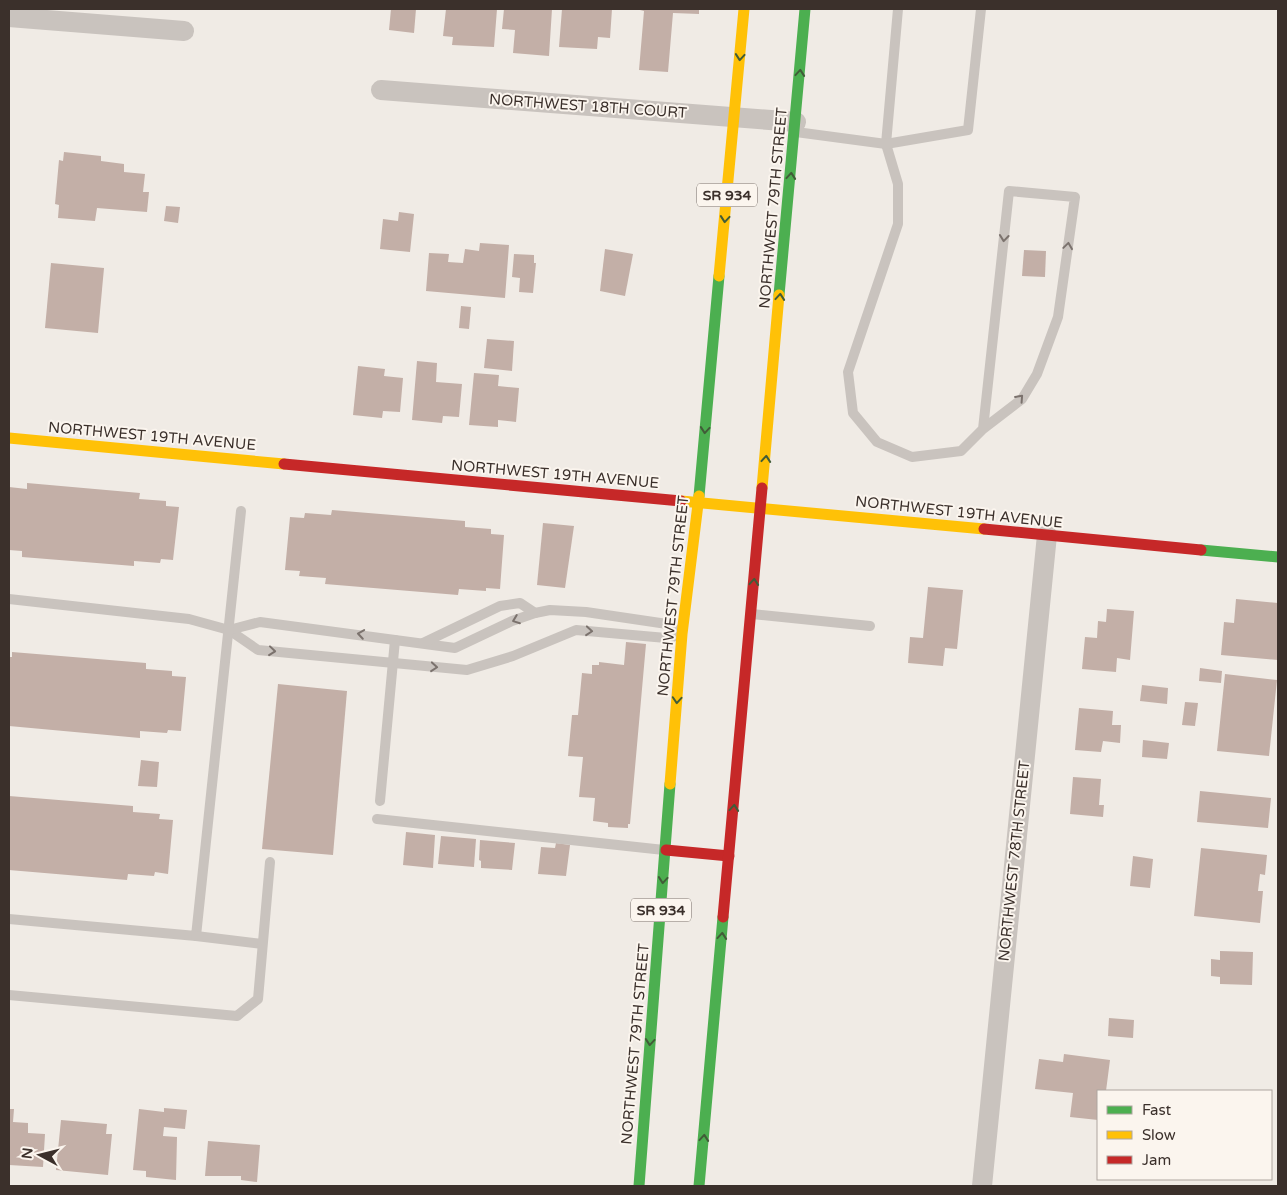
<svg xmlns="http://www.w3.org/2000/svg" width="1287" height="1195" viewBox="0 0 1287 1195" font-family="'Varela Round',sans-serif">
<rect width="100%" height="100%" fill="#f0ebe5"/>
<g fill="#c3afa7">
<polygon points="391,9 416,9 414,33 389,30"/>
<polygon points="446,9 497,9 494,47 452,45 453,37 443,36"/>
<polygon points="504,9 552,9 549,56 513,53 515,30 502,29"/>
<polygon points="562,9 612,9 610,38 598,37 597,49 559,47"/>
<polygon points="636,9 699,9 699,14 673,13 668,72 639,70 644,11"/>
<polygon points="64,152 101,156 101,161 124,164 124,172 145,174 143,192 149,192 147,212 97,208 95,221 58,218 59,205 55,204 59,160 63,161"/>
<polygon points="166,206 180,207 178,223 164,221"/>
<polygon points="399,212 414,214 410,252 380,249 383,219 398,221"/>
<polygon points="480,243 509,245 505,298 426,291 429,253 449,254 448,262 463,263 465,249 479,251"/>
<polygon points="605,249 633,254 625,296 600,291"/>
<polygon points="1024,250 1046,251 1045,277 1022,276"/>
<polygon points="514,254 534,255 534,263 536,263 533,293 519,292 520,278 512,277"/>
<polygon points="51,263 104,268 98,333 45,328"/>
<polygon points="461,306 471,307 469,329 459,328"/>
<polygon points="487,339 514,341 512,371 484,368"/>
<polygon points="417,361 437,363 436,382 462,384 459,417 443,416 442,423 412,420"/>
<polygon points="358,366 385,369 384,376 403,378 400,412 383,411 382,418 353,415"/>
<polygon points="474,373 499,375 498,386 519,388 516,422 498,420 498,427 469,425"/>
<polygon points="27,483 140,493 139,499 166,501 166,506 179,507 173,560 161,559 160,563 134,561 134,566 22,557 22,551 9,550 9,487 27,489"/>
<polygon points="332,510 465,521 465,527 491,529 491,534 504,535 500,589 486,588 486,591 459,589 458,595 325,584 326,578 299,576 300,571 285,570 290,517 304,518 305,513 331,515"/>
<polygon points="543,523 574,526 565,588 537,585"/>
<polygon points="928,587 963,590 957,649 945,648 943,666 908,663 910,637 923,638"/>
<polygon points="1236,599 1278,603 1278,660 1221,655 1224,622 1234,623"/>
<polygon points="1107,609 1134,611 1130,660 1117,658 1116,672 1082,669 1085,637 1097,638 1098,621 1106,622"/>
<polygon points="626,642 646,644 630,824 628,824 628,828 608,827 608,823 593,821 595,798 579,797 583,757 568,756 572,715 578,715 582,673 592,674 592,665 599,665 599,662 624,665"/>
<polygon points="12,652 146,663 146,669 172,671 172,676 186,677 181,731 168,730 167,733 140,731 140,738 9,726 9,657 12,657"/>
<polygon points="1200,668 1222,671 1221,683 1199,681"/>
<polygon points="1225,674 1277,680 1269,756 1217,751"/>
<polygon points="278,684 347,691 333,855 262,849"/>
<polygon points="1142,685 1168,688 1167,704 1140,701"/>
<polygon points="1185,702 1198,703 1195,726 1182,725"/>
<polygon points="1079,708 1113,711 1112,725 1121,725 1120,743 1103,741 1101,752 1075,750"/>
<polygon points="1143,740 1169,743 1167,759 1142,757"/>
<polygon points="141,760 159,762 157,787 138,786"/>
<polygon points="1073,777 1101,779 1099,805 1104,805 1103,817 1070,814"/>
<polygon points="1200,791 1271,798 1268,828 1197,822"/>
<polygon points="9,796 133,806 133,812 160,814 159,819 173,820 168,874 155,872 154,876 128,874 127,880 9,870"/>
<polygon points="406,832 435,835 433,868 403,865"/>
<polygon points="441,836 476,839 474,867 438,864"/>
<polygon points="480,840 515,843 512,870 481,868 481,861 479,860"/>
<polygon points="556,843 570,845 566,876 538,874 541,847 555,848"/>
<polygon points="1201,848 1267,855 1265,875 1260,874 1258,891 1263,891 1260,923 1194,916"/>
<polygon points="1133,856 1153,859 1150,888 1130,886"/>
<polygon points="1220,951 1253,952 1252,985 1220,984 1220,977 1211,976 1211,959 1220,960"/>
<polygon points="1109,1018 1134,1020 1133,1038 1108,1036"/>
<polygon points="1064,1054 1110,1060 1106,1091 1098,1091 1098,1120 1070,1117 1073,1093 1035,1089 1039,1059 1063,1062"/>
<polygon points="164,1108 187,1110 185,1129 164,1127 163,1136 177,1137 176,1180 146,1177 146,1171 133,1170 139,1109 164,1112"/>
<polygon points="9,1109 14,1109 13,1122 28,1123 28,1133 45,1134 43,1167 9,1165"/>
<polygon points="61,1120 107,1124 106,1134 112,1134 108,1175 56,1170"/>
<polygon points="208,1141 260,1145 257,1182 241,1180 241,1176 205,1176"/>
</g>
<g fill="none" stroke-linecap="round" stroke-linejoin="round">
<g stroke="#c9c3be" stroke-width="10">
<polyline points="898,9 886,144 898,184 898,224 848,372 853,413 877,442 912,457 961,451 983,429 1022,399 1037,374 1058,317 1075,197 1009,191 983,429"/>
<polyline points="796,132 886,144 968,130 981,9"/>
<polyline points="9,599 189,619 229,630 258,650 467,670 513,656 576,630 666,638 680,635"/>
<polyline points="752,614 870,626"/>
<polyline points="229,630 260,622 455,648 512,621 535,613 550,610 586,612 667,624 679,632"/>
<polyline points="423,643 500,606 520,603 535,613"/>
<polyline points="380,801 395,640"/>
<polyline points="377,819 664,850"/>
<polyline points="9,919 196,936 241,511"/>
<polyline points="196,936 262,944"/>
<polyline points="9,995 237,1016 258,999 270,862"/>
</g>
<g stroke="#c9c3be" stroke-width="20">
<polyline points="9,17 184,31"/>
<polyline points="381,90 796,122"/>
<polyline points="982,1186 1047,535"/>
</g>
<g stroke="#4caf50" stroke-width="11">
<polyline points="779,295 805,9"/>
<polyline points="699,496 719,276"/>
<polyline points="1201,550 1278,557"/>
<polyline points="639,1186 670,784"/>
<polyline points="699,1186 723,917"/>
</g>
<g stroke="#ffc107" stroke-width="11">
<polyline points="719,276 744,9"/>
<polyline points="9,438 284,464"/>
<polyline points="762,488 779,295"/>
<polyline points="681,501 984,529"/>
<polyline points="670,784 682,634 699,496"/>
</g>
<g stroke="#c62828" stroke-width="11">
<polyline points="284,464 681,501"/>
<polyline points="984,529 1201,550"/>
<polyline points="666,850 729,856"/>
<polyline points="723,917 762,488"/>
</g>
</g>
<defs><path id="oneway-chevron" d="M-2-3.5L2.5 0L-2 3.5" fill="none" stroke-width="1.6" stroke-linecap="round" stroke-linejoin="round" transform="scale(1.25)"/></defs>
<g stroke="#415c38">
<use href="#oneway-chevron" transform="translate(740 57) rotate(95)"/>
<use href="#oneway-chevron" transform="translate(800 73) rotate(-85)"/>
<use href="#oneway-chevron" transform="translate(791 176) rotate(-85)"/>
<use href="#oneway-chevron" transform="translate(725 219) rotate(95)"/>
<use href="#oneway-chevron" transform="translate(780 297) rotate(-85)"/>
<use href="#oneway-chevron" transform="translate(705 430) rotate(95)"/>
<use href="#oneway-chevron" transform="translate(766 459) rotate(-85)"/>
<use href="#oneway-chevron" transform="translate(754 582) rotate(-85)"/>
<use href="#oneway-chevron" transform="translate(677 700) rotate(94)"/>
<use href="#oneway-chevron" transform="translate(734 808) rotate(-85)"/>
<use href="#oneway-chevron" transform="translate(663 880) rotate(95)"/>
<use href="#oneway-chevron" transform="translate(722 936) rotate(-85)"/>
<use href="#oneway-chevron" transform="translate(650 1042) rotate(95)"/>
<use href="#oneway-chevron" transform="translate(704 1138) rotate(-85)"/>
</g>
<g stroke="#7b726d">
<use href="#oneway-chevron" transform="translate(1004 238) rotate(96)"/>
<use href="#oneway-chevron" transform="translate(1068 246) rotate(-82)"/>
<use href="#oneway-chevron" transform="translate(1020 398) rotate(-48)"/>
<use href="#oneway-chevron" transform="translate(516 620) rotate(159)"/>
<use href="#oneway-chevron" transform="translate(589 631) rotate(5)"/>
<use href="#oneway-chevron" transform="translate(361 634) rotate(-171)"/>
<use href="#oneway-chevron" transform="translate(272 651) rotate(6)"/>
<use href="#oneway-chevron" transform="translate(434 667) rotate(5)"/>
</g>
<g text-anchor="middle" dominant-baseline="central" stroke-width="4" stroke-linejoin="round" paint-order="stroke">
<g fill="#fbf5ee" stroke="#756b66" stroke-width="1">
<rect x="697" y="183.5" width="60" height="23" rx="4"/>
<rect x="631" y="898.5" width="60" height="23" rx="4"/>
</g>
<g font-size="14" font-weight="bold" fill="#3b302b">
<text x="727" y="195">SR 934</text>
<text x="661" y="910">SR 934</text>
</g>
<g font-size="15" fill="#3b302b" stroke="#fbf5ee">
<text transform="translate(588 106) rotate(4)">NORTHWEST 18TH COURT</text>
<text transform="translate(773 208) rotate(-85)">NORTHWEST 79TH STREET</text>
<text transform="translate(152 436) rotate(5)">NORTHWEST 19TH AVENUE</text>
<text transform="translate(555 474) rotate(5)">NORTHWEST 19TH AVENUE</text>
<text transform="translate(959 512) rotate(6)">NORTHWEST 19TH AVENUE</text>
<text transform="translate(673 596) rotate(-84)">NORTHWEST 79TH STREET</text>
<text transform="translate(1014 861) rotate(-84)">NORTHWEST 78TH STREET</text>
<text transform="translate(635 1044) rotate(-85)">NORTHWEST 79TH STREET</text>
</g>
</g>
<rect width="1287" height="1195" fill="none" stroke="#3b302b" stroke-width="20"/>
<rect x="1097" y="1090" width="175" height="90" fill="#fbf5ee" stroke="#aea6a0"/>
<rect x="1107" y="1106" width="25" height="8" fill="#4caf50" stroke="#aea6a0"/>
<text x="1142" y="1115" font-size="15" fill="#3b302b">Fast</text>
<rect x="1107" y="1131" width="25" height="8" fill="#ffc107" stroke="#aea6a0"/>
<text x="1142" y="1140" font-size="15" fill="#3b302b">Slow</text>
<rect x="1107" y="1156" width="25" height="8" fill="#c62828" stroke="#aea6a0"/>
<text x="1142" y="1165" font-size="15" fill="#3b302b">Jam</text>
<g transform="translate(40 1155) rotate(277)" stroke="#fbf5ee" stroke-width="4" paint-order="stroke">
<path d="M0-4L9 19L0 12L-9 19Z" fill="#3b302b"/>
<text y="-8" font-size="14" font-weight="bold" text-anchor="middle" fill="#3b302b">N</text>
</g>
</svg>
